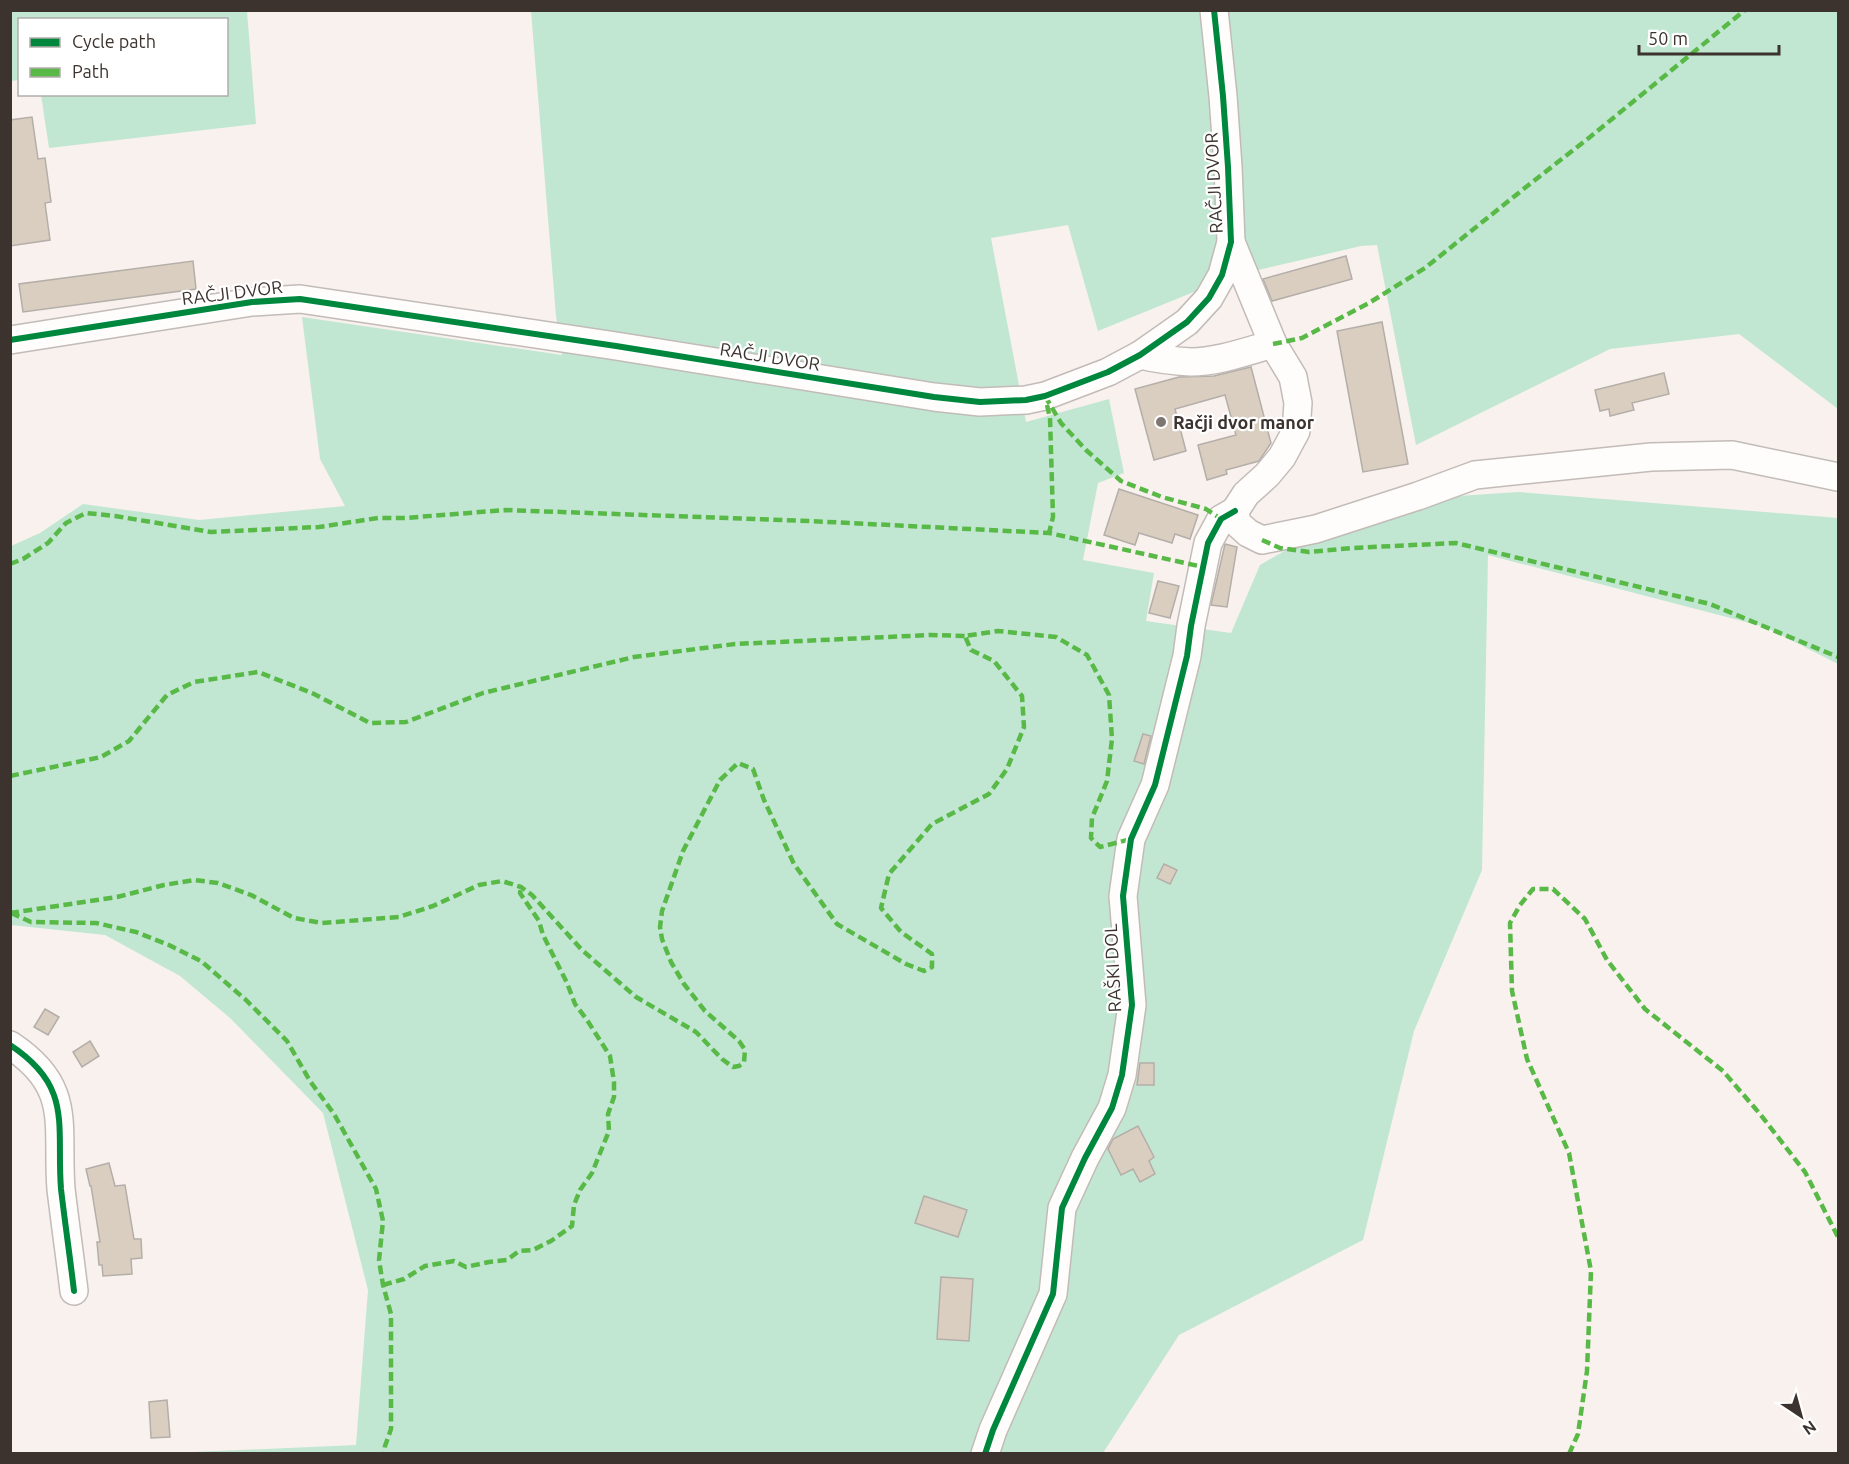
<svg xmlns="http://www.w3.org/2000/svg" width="1849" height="1464" viewBox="0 0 1849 1464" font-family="Ubuntu,sans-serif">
<rect width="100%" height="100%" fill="#f9f1ed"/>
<g fill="#c1e7d2">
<polygon points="10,11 247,11 256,124 49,148 41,95 226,94 226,20 20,20 19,80 11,81"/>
<polygon points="531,11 1838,11 1838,409 1739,334 1610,349 1416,445 1377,245 1361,246 1233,276 1098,331 1068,225 991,238 1026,422 1109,399 1124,473 1098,483 1083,560 1154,573 1146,621 1231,633 1260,565 1326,527 1427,498 1519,492 1838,518 1838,664 1765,627 1488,555 1482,870 1414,1031 1363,1240 1179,1335 1103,1453 170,1453 356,1445 368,1290 323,1113 230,1018 180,976 105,935 11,925 11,546 40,533 83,504 199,520 345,506 320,459 302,317 562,355 556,316"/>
</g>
<g fill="#dacec0" stroke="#b4aea9" stroke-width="1.5">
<polygon points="32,117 38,159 45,158 51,202 45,203 50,240 10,246 10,120"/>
<polygon points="1346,256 1352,279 1272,301 1263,279"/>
<polygon points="193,261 196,289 23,312 19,284"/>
<polygon points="1382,322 1408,464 1363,472 1337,331"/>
<polygon points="1251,367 1271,443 1259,461 1226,470 1227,474 1207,480 1198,445 1236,435 1225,395 1175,409 1186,451 1154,460 1135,389 1179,377 1214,376"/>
<polygon points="1664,373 1669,394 1632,403 1634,410 1610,416 1609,409 1600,411 1595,390"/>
<polygon points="1119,489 1198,515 1190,539 1175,534 1172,543 1139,533 1135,545 1104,535"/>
<polygon points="1225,544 1237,547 1227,607 1211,605"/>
<polygon points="1158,581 1179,586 1170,618 1149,613"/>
<polygon points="1143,734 1151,736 1144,764 1134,761"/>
<polygon points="1164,864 1177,870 1170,884 1157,878"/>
<polygon points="45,1009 59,1017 48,1035 34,1027"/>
<polygon points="90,1041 99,1056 82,1067 73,1052"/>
<polygon points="1140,1063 1154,1063 1154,1085 1137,1085"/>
<polygon points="1138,1126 1154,1157 1149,1161 1155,1174 1140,1182 1133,1169 1121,1175 1108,1149 1113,1139"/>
<polygon points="109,1163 115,1186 125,1185 134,1239 141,1239 142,1258 131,1259 132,1274 103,1276 102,1265 99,1265 97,1242 100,1242 91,1186 90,1186 86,1169"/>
<polygon points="924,1196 967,1210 958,1237 915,1223"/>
<polygon points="941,1277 973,1279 969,1341 937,1339"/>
<polygon points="167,1400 170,1437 151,1438 149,1402"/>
</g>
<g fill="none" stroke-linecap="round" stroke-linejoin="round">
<defs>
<g id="minor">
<polyline points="1231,242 1273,344 1293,377 1298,403 1296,431 1282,457 1267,475 1246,494 1235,511 1237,523 1248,533 1262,540 1316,529 1418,496 1475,475 1651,457 1732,455 1838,477"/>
<polyline points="10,340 252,302 300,299 616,346 934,397 980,402 1026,400 1045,396 1108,372 1140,355 1187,322 1209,298 1222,275 1231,242 1228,167 1223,96 1214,10"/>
<path d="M1140,355C1157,359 1173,361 1191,362C1218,362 1247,351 1273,344"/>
<path d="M10,1045C74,1087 56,1126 61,1189C65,1223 70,1257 74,1291"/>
<polyline points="985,1454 993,1430 1053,1294 1062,1208 1085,1158 1112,1108 1122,1075 1132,1005 1123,896 1131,839 1155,785 1187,656 1191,626 1208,543 1221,519 1235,511"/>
</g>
</defs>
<use href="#minor" stroke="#c2bbb7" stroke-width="30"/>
<use href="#minor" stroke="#fefdfc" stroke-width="27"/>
<g stroke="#58b947" stroke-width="4.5" stroke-dasharray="9 4.5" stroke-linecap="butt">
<polyline points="1273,344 1302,338 1369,303 1425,268 1526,187 1590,137 1745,10"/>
<polyline points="1045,396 1061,423 1086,450 1121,481 1162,497 1206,509 1221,519"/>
<polyline points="1047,405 1050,418 1053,517 1049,533"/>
<polyline points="1262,540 1280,548 1309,552 1352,548 1456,543 1710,604 1838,657"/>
<polyline points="10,564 23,559 48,543 66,523 86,513 115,516 211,532 319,527 378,518 405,518 506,510 809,521 1049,533 1203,567"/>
<polyline points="10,776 101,757 129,741 167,695 194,682 258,672 312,693 370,723 406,722 483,693 634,657 735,644 931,635 965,636"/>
<polyline points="10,913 117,897 164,885 194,880 218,883 251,895 294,918 322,923 399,917 433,906 479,885 502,881 521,887 532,895 582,950 636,997 696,1032 722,1059 733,1067 739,1066 744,1062 745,1050 739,1041 705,1011 684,984 671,962 662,939 660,927 662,911 683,851 720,780 738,763 753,769 764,800 794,864 837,924 906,964 924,971 932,967 932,954 901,932 881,908 889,874 932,824 989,794 1007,769 1024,727 1022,696 994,661 971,650 965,636 998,631 1056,637 1087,655 1109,695 1112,739 1107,781 1092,818 1091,838 1100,847 1131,839"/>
<polyline points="11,913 31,922 96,923 136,932 169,945 201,961 246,1000 287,1041 310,1081 334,1114 376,1189 383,1221 379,1260 383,1285 391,1314 391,1429 385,1446 384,1454"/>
<polyline points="383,1285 404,1279 425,1266 454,1261 466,1267 489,1262 507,1260 519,1251 533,1250 551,1241 572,1226 574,1205 580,1190 592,1173 609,1131 608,1114 614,1097 614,1082 610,1056 587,1020 575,1004 567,983 543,935 539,921 520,893 521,887"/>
<polyline points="1569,1454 1578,1434 1587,1371 1591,1271 1569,1153 1527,1059 1512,991 1510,923 1520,905 1533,889 1553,889 1585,919 1607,960 1645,1009 1723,1071 1760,1114 1805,1172 1838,1237"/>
</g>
<defs>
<g id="cycleway">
<polyline points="10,340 252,302 300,299 616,346 934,397 980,402 1026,400 1045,396 1108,372 1140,355 1187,322 1209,298 1222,275 1231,242 1228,167 1223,96 1214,10"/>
<path d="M10,1045C74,1087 56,1126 61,1189C65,1223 70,1257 74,1291"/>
<polyline points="985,1454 993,1430 1053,1294 1062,1208 1085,1158 1112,1108 1122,1075 1132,1005 1123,896 1131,839 1155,785 1187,656 1191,626 1208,543 1221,519 1235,511"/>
</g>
</defs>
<use href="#cycleway" stroke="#fff" stroke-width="10"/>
<use href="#cycleway" stroke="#00873e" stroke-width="6"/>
</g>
<circle fill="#7e7671" stroke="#fff" stroke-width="2" cx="1161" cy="422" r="6"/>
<g text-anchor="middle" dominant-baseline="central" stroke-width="4.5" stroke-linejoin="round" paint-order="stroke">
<g font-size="18" fill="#3c332e" stroke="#fff">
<text transform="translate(1213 183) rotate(-93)">RAČJI DVOR</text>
<text transform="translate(232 292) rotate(-7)">RAČJI DVOR</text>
<text transform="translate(770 356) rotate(9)">RAČJI DVOR</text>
<text transform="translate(1112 968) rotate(-93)">RAŠKI DOL</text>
</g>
<g font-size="18" font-weight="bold" fill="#3c332e" stroke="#fff" text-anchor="start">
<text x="1173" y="422">Račji dvor manor</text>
</g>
</g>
<rect width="1849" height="1464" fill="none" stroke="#3c332e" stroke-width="24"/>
<rect x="18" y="18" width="210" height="78" fill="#ffffff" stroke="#b1adab" stroke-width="1.5"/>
<rect x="30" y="38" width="30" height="9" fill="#00873e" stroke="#b1adab" stroke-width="1.5"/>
<text x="72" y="48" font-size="18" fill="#3c332e">Cycle path</text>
<rect x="30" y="68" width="30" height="9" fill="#58b947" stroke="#b1adab" stroke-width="1.5"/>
<text x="72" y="78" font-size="18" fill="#3c332e">Path</text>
<g transform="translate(1801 1416) rotate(144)" stroke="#ffffff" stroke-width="4.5" paint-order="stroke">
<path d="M0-4.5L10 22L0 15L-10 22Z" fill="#3c332e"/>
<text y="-9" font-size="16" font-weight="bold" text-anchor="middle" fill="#3c332e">N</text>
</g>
<path d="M1639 45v9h140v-9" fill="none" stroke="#3c332e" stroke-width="3"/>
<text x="1648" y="45" font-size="18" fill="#3c332e" stroke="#ffffff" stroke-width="4.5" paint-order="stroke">50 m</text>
</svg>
